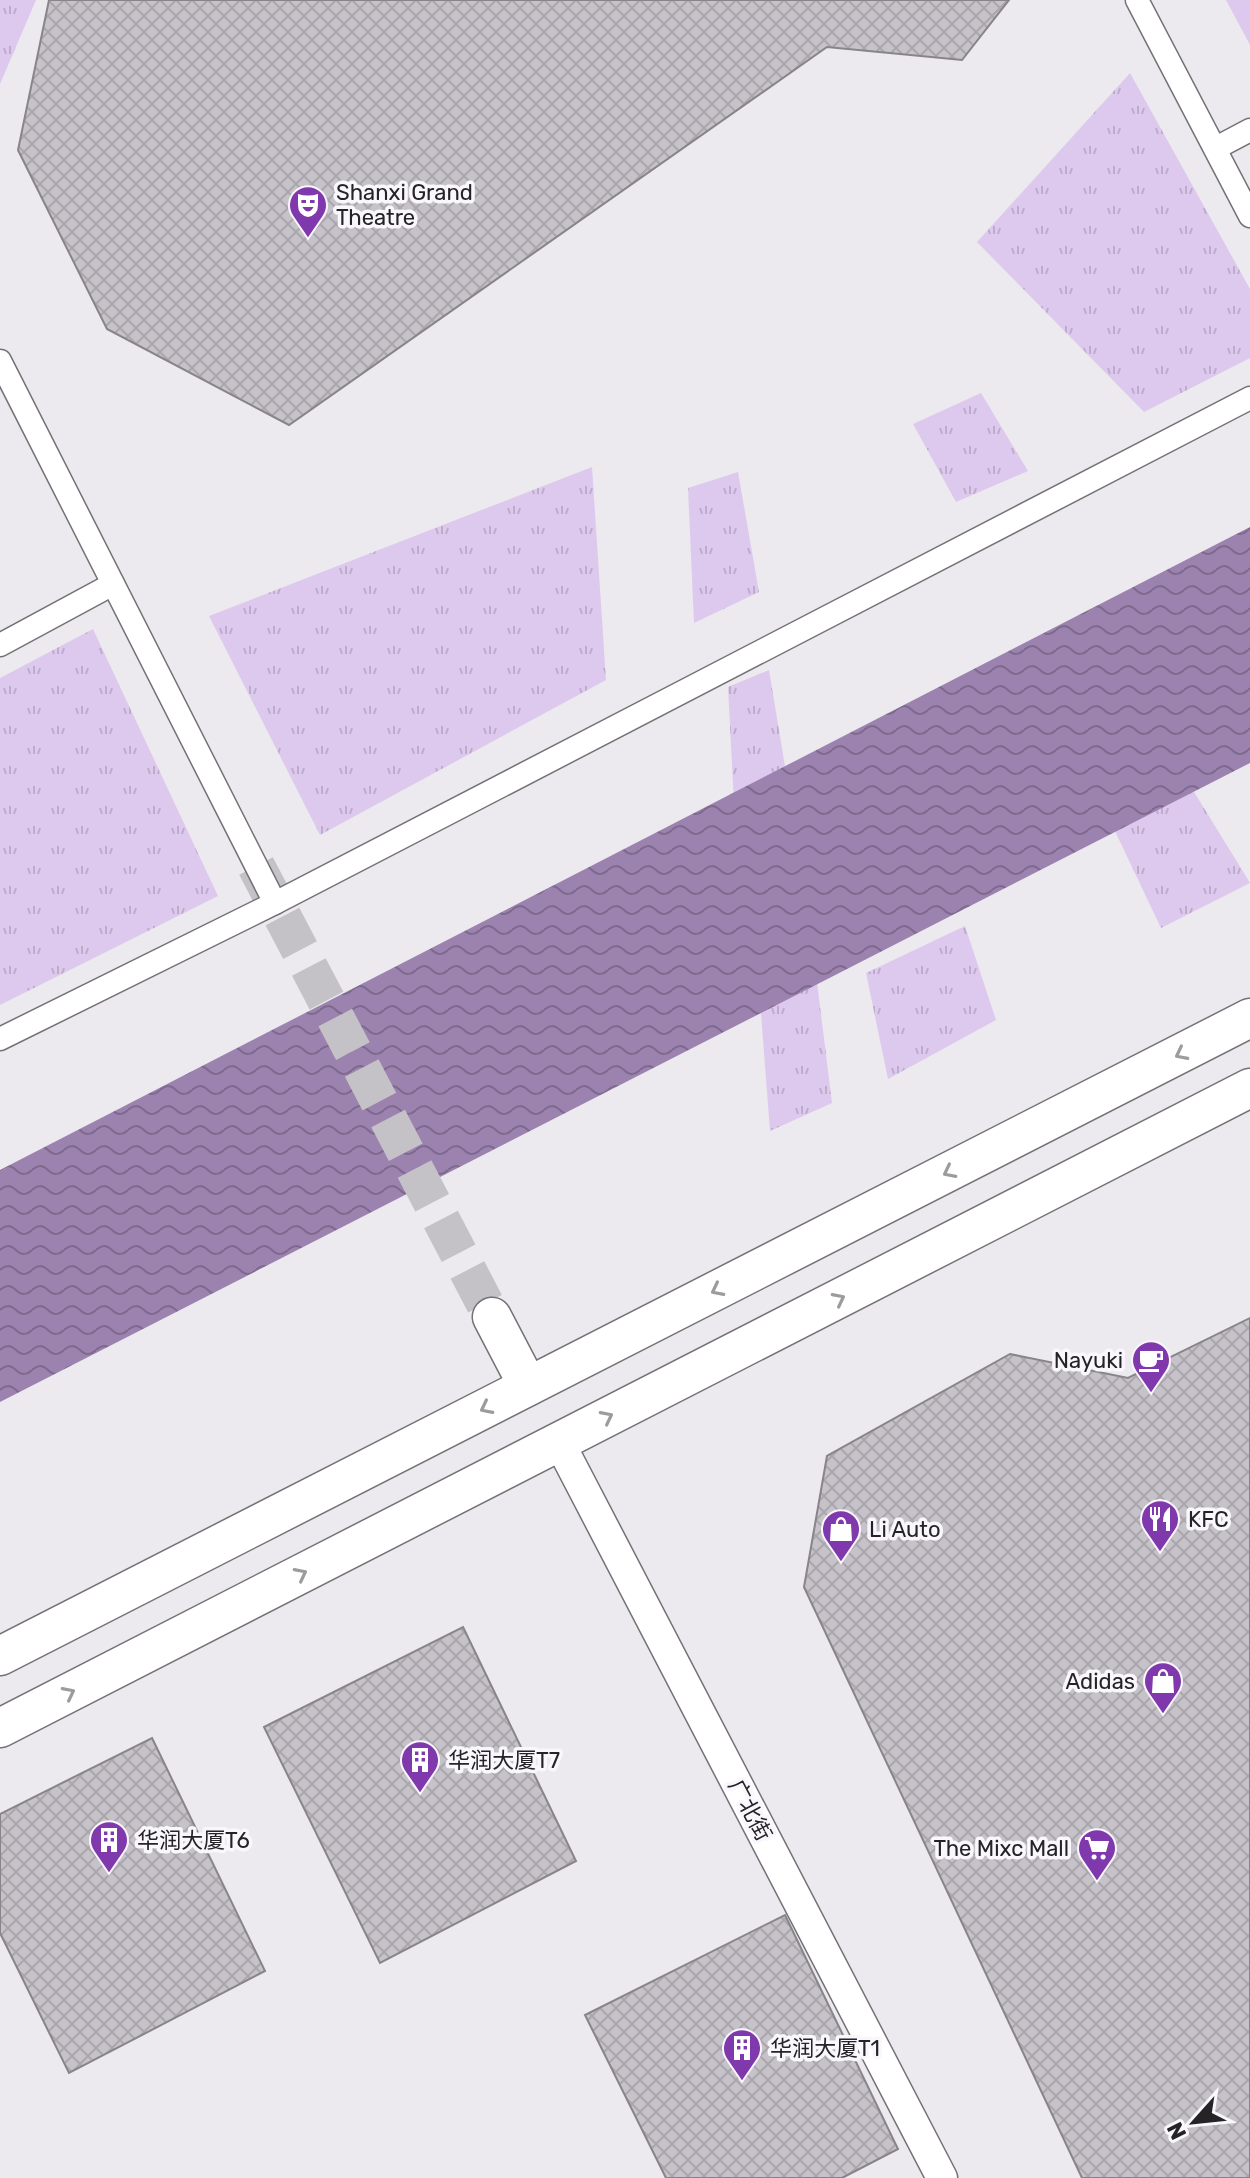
<svg xmlns="http://www.w3.org/2000/svg" width="1250" height="2178" viewBox="0 0 1250 2178" font-family="Rubik,'Noto Sans SC',sans-serif">
<defs>
<pattern id="grass-tufts" width="24" height="20" patternUnits="userSpaceOnUse" patternTransform="scale(2)"><rect width="24" height="20" fill="#ddc9ee"/><path d="M3 7l-1-3M5 7V3M7 7l1-3M15 17l-1-3M17 17v-4M19 17l1-3" fill="none" stroke="#beaccc"/></pattern>
<pattern id="water-waves" width="16" height="10" patternUnits="userSpaceOnUse" patternTransform="scale(2)"><rect width="16" height="10" fill="#9b82af"/><path d="M0 5q4-4 8 0t8 0" fill="none" stroke="#7e6a8e"/></pattern>
<pattern id="building-cross-hatch" width="8" height="8" patternUnits="userSpaceOnUse" patternTransform="scale(2)"><rect width="8" height="8" fill="#c6c2c9"/><path d="M0 0l8 8M0 8l8-8" fill="none" stroke="#aaa6ac"/></pattern>
</defs>
<rect width="100%" height="100%" fill="#ece9ef"/>
<g fill="url(#grass-tufts)">
<polygon points="0,0 36,0 0,84"/>
<polygon points="1226,0 1250,0 1250,45"/>
<polygon points="1130,73 1250,289 1250,358 1144,412 977,242"/>
<polygon points="981,393 1028,471 956,502 913,424"/>
<polygon points="592,467 606,680 320,835 209,616"/>
<polygon points="738,472 759,592 694,623 688,488"/>
<polygon points="93,629 218,896 0,1005 0,678"/>
<polygon points="1110,655 1250,883 1161,928 1047,688"/>
<polygon points="769,670 806,893 832,1103 770,1131 751,884 738,881 728,687"/>
<polygon points="965,926 996,1020 888,1079 866,973"/>
</g>
<polygon fill="url(#water-waves)" points="1250,527 1250,763 0,1402 0,1170"/>
<g fill="url(#building-cross-hatch)" stroke="#87848a" stroke-width="2">
<polygon points="49,0 1009,0 962,60 827,47 289,425 107,329 18,150"/>
<polygon points="1250,1318 1250,2178 1082,2178 804,1587 827,1456 1010,1354 1128,1378"/>
<polygon points="463,1627 576,1861 380,1963 264,1727"/>
<polygon points="152,1738 265,1971 69,2073 0,1933 0,1814"/>
<polygon points="785,1915 898,2149 842,2178 666,2178 585,2015"/>
</g>
<g fill="none" stroke-linecap="round" stroke-linejoin="round">
<polyline stroke="#c4c1c7" stroke-width="38" stroke-dasharray="38 19" stroke-linecap="butt" points="256,866 492,1317"/>
<defs>
<g id="pedestrian">
<polyline points="1137,0 1250,216"/>
<polyline points="1216,148 1250,130"/>
<polyline points="0,361 275,903 1250,398"/>
<polyline points="0,645 113,584"/>
<polyline points="0,1039 275,903"/>
</g>
<polyline id="minor" points="559,1442 942,2178"/>
<g id="tertiary">
<polyline points="492,1317 528,1386"/>
<polyline points="0,1656 1250,1018"/>
<polyline points="0,1728 1250,1088"/>
</g>
</defs>
<use href="#pedestrian" stroke="#747177" stroke-width="25"/>
<use href="#minor" stroke="#747177" stroke-width="33"/>
<use href="#tertiary" stroke="#747177" stroke-width="41"/>
<use href="#pedestrian" stroke="#fff" stroke-width="22"/>
<use href="#minor" stroke="#fff" stroke-width="30"/>
<use href="#tertiary" stroke="#fff" stroke-width="38"/>
</g>
<defs><path id="oneway-chevron" d="M-2-3.5L2.5 0L-2 3.5" fill="none" stroke-width="1.6" stroke-linecap="round" stroke-linejoin="round" transform="scale(2)"/></defs>
<g stroke="#9c9c9d">
<use href="#oneway-chevron" transform="translate(1181 1054) rotate(153)"/>
<use href="#oneway-chevron" transform="translate(949 1172) rotate(153)"/>
<use href="#oneway-chevron" transform="translate(717 1290) rotate(153)"/>
<use href="#oneway-chevron" transform="translate(839 1299) rotate(-27)"/>
<use href="#oneway-chevron" transform="translate(486 1408) rotate(153)"/>
<use href="#oneway-chevron" transform="translate(607 1417) rotate(-27)"/>
<use href="#oneway-chevron" transform="translate(301 1574) rotate(-27)"/>
<use href="#oneway-chevron" transform="translate(69 1693) rotate(-27)"/>
</g>
<defs>
<symbol id="theatre-pin" viewBox="-11 -11 22 30"><path d="M0 17L-7.5 6A9.5 9.5 0 1 1 7.5 6Z" fill="#8039ac" stroke="#f9f6fd"/><path d="M-5-5.5Q0-4 5-5.5V0Q5 5 0 6Q-5 5-5 0ZM-3.3-2.5H-1v1.5H-3.3ZM1-2.5H3.3v1.5H1ZM-2.8 1Q0 5.5 2.8 1Z" fill="#fff"/></symbol>
<symbol id="cafe-pin" viewBox="-11 -11 22 30"><path d="M0 17L-7.5 6A9.5 9.5 0 1 1 7.5 6Z" fill="#8039ac" stroke="#f9f6fd"/><path d="M-5.5-4.5H6V0H3Q3 3.5 0 3.5H-2.5Q-5.5 3.5-5.5 0ZM3-3.2v2h1.7v-2ZM-6 4.5H4V6H-6Z" fill="#fff"/></symbol>
<symbol id="restaurant-pin" viewBox="-11 -11 22 30"><path d="M0 17L-7.5 6A9.5 9.5 0 1 1 7.5 6Z" fill="#8039ac" stroke="#f9f6fd"/><path d="M-5-6h1v4h1v-4h1v4h1v-4h1v5L-1.5 .5V6h-2V.5L-5-1ZM5-6V6H3V1.5H1.5Q1.5-4 5-6Z" fill="#fff"/></symbol>
<symbol id="shop-pin" viewBox="-11 -11 22 30"><path d="M0 17L-7.5 6A9.5 9.5 0 1 1 7.5 6Z" fill="#8039ac" stroke="#f9f6fd"/><path d="M-5-2.5h2.3a2.7 3.5 0 0 1 5.4 0H5L5.5 6h-11ZM-1.5-2.5h3a1.5 2.3 0 0 0-3 0Z" fill="#fff"/></symbol>
<symbol id="building-pin" viewBox="-11 -11 22 30"><path d="M0 17L-7.5 6A9.5 9.5 0 1 1 7.5 6Z" fill="#8039ac" stroke="#f9f6fd"/><path d="M-4-6H4V6H1V3H-1V6H-4ZM-2.5-4.3h1.7v1.8h-1.7ZM.8-4.3h1.7v1.8H.8ZM-2.5-1h1.7V.8h-1.7ZM.8-1h1.7V.8H.8Z" fill="#fff"/></symbol>
<symbol id="supermarket-pin" viewBox="-11 -11 22 30"><path d="M0 17L-7.5 6A9.5 9.5 0 1 1 7.5 6Z" fill="#8039ac" stroke="#f9f6fd"/><path d="M-6-5.5h2.5l.6 2H6L4.5 2H-2.5L-4.4-4H-6ZM-1.5 3.2a1.3 1.3 0 1 0 .1 0ZM3 3.2a1.3 1.3 0 1 0 .1 0Z" fill="#fff"/></symbol>
</defs>
<g fill-rule="evenodd">
<use href="#theatre-pin" x="286" y="183" width="44" height="60"/>
<use href="#cafe-pin" x="1129" y="1338" width="44" height="60"/>
<use href="#restaurant-pin" x="1138" y="1497" width="44" height="60"/>
<use href="#shop-pin" x="819" y="1507" width="44" height="60"/>
<use href="#shop-pin" x="1141" y="1659" width="44" height="60"/>
<use href="#building-pin" x="398" y="1738" width="44" height="60"/>
<use href="#building-pin" x="87" y="1818" width="44" height="60"/>
<use href="#supermarket-pin" x="1075" y="1826" width="44" height="60"/>
<use href="#building-pin" x="720" y="2026" width="44" height="60"/>
</g>
<g text-anchor="middle" dominant-baseline="central" stroke-width="7" stroke-linejoin="round" paint-order="stroke">
<g font-size="22" fill="#242325" stroke="#f9f6fd" text-anchor="start">
<text x="336" y="192">Shanxi Grand<tspan x="336" dy="25">Theatre</tspan></text>
<text x="1123" y="1360" text-anchor="end">Nayuki</text>
<text x="1188" y="1519">KFC</text>
<text x="869" y="1529">Li Auto</text>
<text x="1135" y="1681" text-anchor="end">Adidas</text>
<text x="448" y="1760">华润大厦T7</text>
<text x="137" y="1840">华润大厦T6</text>
<text x="1069" y="1848" text-anchor="end">The Mixc Mall</text>
<text x="770" y="2048">华润大厦T1</text>
</g>
<g font-size="22" fill="#242325" stroke="#f9f6fd">
<text transform="translate(750 1810) rotate(62)">广北街</text>
</g>
</g>
<g transform="translate(1194 2122) rotate(243)" stroke="#f9f6fd" stroke-width="6" paint-order="stroke">
<path d="M0-6L14 30L0 20L-14 30Z" fill="#242325"/>
<text y="-12" font-size="22" font-weight="bold" text-anchor="middle" fill="#242325">N</text>
</g>
</svg>
